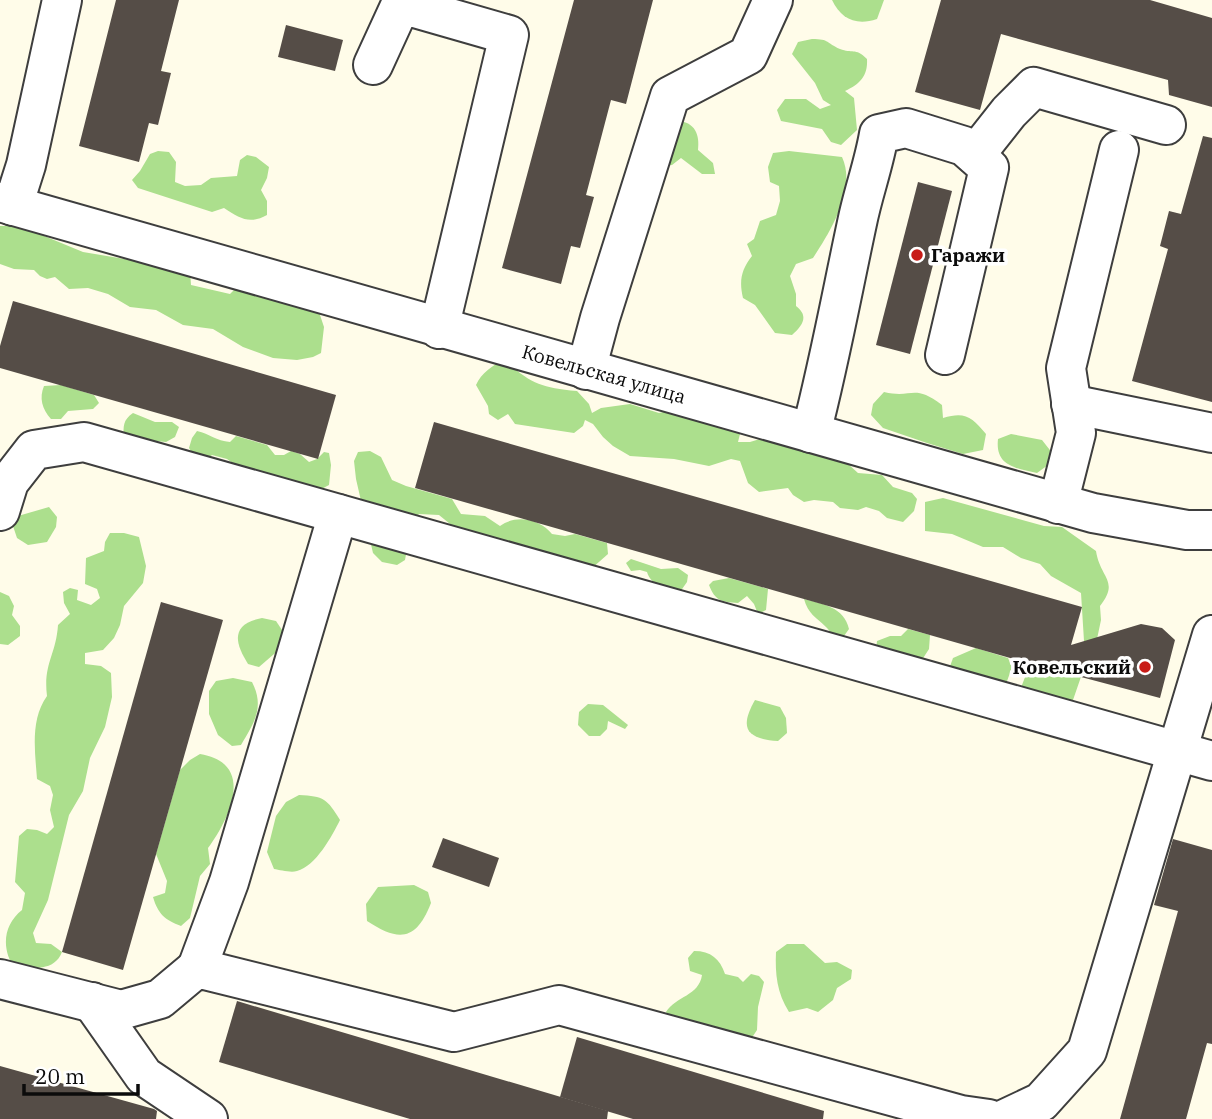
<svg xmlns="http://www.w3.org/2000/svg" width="1212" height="1119" viewBox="0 0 1212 1119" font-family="'IBM Plex Serif',serif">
<rect width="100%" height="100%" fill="#fffce9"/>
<g fill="#acdf8d">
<path d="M832,0H884L877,19C856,26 841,19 832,0Z"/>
<path d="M812,39C830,39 826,43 840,49C852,54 855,47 867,59C868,76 860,84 845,91L854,98L857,130L841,145L831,142L822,129L781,121L777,110L785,99H806L820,109L831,105L823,100L815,83L792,54L798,42Z"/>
<path d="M678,121C695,122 700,135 698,150L713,163L715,174H702L681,158L672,165L661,167Z"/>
<path d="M158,151L169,152L176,162L175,182L185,186L201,185L211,178L237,176L240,160L247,155L256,157L269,167L267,178L261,190L267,201V215C249,225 240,218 224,208L212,212L138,188L132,180L140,171L150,154Z"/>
<path d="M789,151L842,157C857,189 830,232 813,258L796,264L790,276L796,294V306C809,316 803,325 792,335L775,333L755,305L743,298C739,281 741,270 752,256L747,244L754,239L760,221L776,215L780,201L779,186L770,182L768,167L773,153Z"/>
<polygon points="0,226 20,226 83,252 190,270 191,285 230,294 238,286 273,297 287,304 312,308 319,312 324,327 321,353 313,357 297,360 273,358 243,347 213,329 183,325 156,310 130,307 108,294 88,288 69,289 55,277 47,279 40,276 34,270 14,269 0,264"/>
<path d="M504,360C532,384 540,387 577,391L589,404L592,413L601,408L630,404L659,413L677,409L742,426L738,442H750L766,437L776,444L837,454L858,473L882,475L893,487L912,493L917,499L914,511L903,522L887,518L879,511L866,507L858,510L840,508L833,502L814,500L804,502L793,495L788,488L759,492L748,483L740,461L731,459L709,466L674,459L630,456L613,446L603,437L593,424L585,420L583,426L574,433L515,424L508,414L498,420L489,414L488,406L476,385C481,373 493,365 504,360Z"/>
<path d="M61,385L94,395L99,403L93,409L68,411L61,419H51C42,409 39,398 44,386Z"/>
<path d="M884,392C913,399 913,383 942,405L943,418C965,411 972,417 986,434L983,450L963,454L927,443L883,428L871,415L873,404Z"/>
<path d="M133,413L155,422H172L179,427L175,437L166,442L124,438C123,426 123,420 133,413Z"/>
<path d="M197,431C210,434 216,441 230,442L236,436L267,445L275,455H284L291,451L300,454L309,462L317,459L324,452L329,453L331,465L329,485L314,493L238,467L227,459L212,455L206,460L196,459L189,448L192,438Z"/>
<path d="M1011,434L1042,440L1053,454L1048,465L1037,473C1015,468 995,466 998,439Z"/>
<path d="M370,451L381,457L392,480L406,486L452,499L461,514L485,516L500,526C516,514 540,519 552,534L565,536L575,534L607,543L608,554L591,569L455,528L439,515L419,514L412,521L405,560L397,565L382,562L373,553L356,479L354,461L358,452Z"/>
<path d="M943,498L1044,526L1062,527L1096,551C1100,578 1120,581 1100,606L1101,620L1097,639L1091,643L1084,641L1081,593L1051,576L1040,564L1021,558L1003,547H983L952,534L925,531V502Z"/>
<polygon points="49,507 57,517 56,527 47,542 28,545 17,538 13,526 18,516"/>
<path d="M110,533H124L139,537L146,566L143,583L124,606L120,625L114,638L103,650L85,653V664L101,666L111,673L112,697L105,727L90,758L83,791L69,815L48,900L33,933L36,943L51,944L62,952C54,972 34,967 15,969C1,949 3,925 22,910L25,893L15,882L19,836L27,829L37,830L47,834L54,827L50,810L53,795L50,786L37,779C35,751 30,720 47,696C43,664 56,655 58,625L70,614L64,603L63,592L70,588L78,590L77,600L91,605L100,598L97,589L85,584L86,558L104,551L105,542Z"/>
<path d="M631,559L661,569L678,568L688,575L687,582L680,592C667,589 651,586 647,572L640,570L631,571L626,563Z"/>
<path d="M729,578L768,589L766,610L758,614L754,604L747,596L738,603C722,602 715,601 709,585L713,581Z"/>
<polygon points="0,592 9,596 14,606 12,615 20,626 20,636 8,645 0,644"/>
<path d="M804,599C823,604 844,607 849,629L844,636L838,639C832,636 831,632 826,627C816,617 808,614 804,599Z"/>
<path d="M262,618L276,621L284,633L281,648L259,667L248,664C234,642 231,624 262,618Z"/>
<polygon points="908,629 930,635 929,649 918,666 876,650 877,641 890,636 901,636"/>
<polygon points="976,648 1008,658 1012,667 1005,687 948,672 953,658"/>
<polygon points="1066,664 1083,671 1073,700 1065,705 1023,696 1022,685 1027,672 1040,673 1045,678 1057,672 1063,673"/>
<path d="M233,678L252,682C265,707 254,723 241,745L232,746L218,735L209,714V691L216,681Z"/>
<path d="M755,700L780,707L786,718L787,733L778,741C746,739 739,728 755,700Z"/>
<polygon points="588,704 603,705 628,725 625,729 608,721 607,729 600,736 589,736 578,725 579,712"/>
<path d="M200,754C256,763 230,818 208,848L210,864L200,876L190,918L181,926C165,920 158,914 153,897L165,893L167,881L156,854L180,770L190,760Z"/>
<path d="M299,795C324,796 327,799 340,820C332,836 316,866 297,871C291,873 280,870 274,869L267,852L276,816L286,802Z"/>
<path d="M414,885L428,892L431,903C416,941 399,942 367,921L366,904L378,887Z"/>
<path d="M787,944H804L825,963L837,962L852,970L851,979L837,988L833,1000L818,1012L807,1008L789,1012C777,993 775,974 776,952Z"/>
<path d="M694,951C711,951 720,959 725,974L738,977L743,982L751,974L759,976L764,982L758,1007L757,1030L751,1039L675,1025L666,1012C676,996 699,996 702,975L690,971L688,958Z"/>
</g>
<g fill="#554d47">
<polygon points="116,0 179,0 161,71 171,73 158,125 149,123 139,162 79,146"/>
<polygon points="574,0 653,0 626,104 611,100 586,195 594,197 580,248 571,246 561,284 502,268"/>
<polygon points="941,0 1150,0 1212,18 1212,107 1169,95 1168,80 1001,34 980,110 915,92"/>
<polygon points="286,25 343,40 335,71 278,57"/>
<polygon points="1203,136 1212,138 1212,402 1132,381 1168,249 1160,246 1169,211 1181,214"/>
<polygon points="918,182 952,191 910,354 876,345"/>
<polygon points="13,301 336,395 318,459 0,368 0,346"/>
<polygon points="434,422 1082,607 1071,645 1141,624 1162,628 1175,640 1160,698 1021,661 415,488"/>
<polygon points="161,602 223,620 123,970 62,952"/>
<polygon points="443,838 499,858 489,887 432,867"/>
<polygon points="1173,839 1212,850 1212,1044 1207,1043 1186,1119 1120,1119 1178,911 1154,905"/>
<polygon points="237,1001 608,1111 607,1119 410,1119 219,1062"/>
<polygon points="577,1037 824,1111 823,1119 633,1119 560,1097"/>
<polygon points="0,1066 154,1109 157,1111 156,1119 0,1119"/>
</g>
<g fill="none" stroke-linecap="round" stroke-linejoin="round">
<defs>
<g id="minor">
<polyline points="373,65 401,4 509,35 439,329"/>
<polyline points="975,155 1009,112 1034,87 1166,125"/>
<path id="s1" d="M0,202L1093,513L1187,530H1212"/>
<polyline points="13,206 26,165 62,0"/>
<polyline points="586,370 600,318 670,96 748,55 773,0"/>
<polyline points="1071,404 1212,433"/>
<path d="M811,433C829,364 842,293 857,223C863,193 874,164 879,134L906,128L964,146L989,168L945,355"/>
<polyline points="1058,504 1076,433 1066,368 1119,150"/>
<polyline points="0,511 9,482 34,450 84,442 1212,761"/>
<polyline points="197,968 229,882 338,514"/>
<polyline points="0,979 121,1010 160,999 197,968 454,1032 559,1005 961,1115 989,1119"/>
<polyline points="92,1002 144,1076 208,1119"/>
<polyline points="1005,1119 1041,1102 1087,1051 1212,635"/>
</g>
</defs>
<use href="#minor" stroke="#3e3e3e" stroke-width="42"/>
<use href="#minor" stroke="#fff" stroke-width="38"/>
</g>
<g fill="#c81b17" stroke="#fff" stroke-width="2.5">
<circle cx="917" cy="255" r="7"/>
<circle cx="1145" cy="667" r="7"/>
</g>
<g text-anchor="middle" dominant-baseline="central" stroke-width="7" stroke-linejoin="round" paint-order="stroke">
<g font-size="19" font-weight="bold" fill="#0b0b0b" stroke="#fff" text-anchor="start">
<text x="931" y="255">Гаражи</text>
<text x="1131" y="667" text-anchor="end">Ковельский</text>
</g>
<g font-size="19" fill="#0b0b0b" stroke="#fff">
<text stroke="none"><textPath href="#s1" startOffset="628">Ковельская улица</textPath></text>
</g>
</g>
<path d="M24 1084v10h114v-10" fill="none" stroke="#0b0b0b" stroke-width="3.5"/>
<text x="35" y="1084" font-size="21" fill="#0b0b0b" stroke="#ffffff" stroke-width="5" paint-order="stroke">20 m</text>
</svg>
